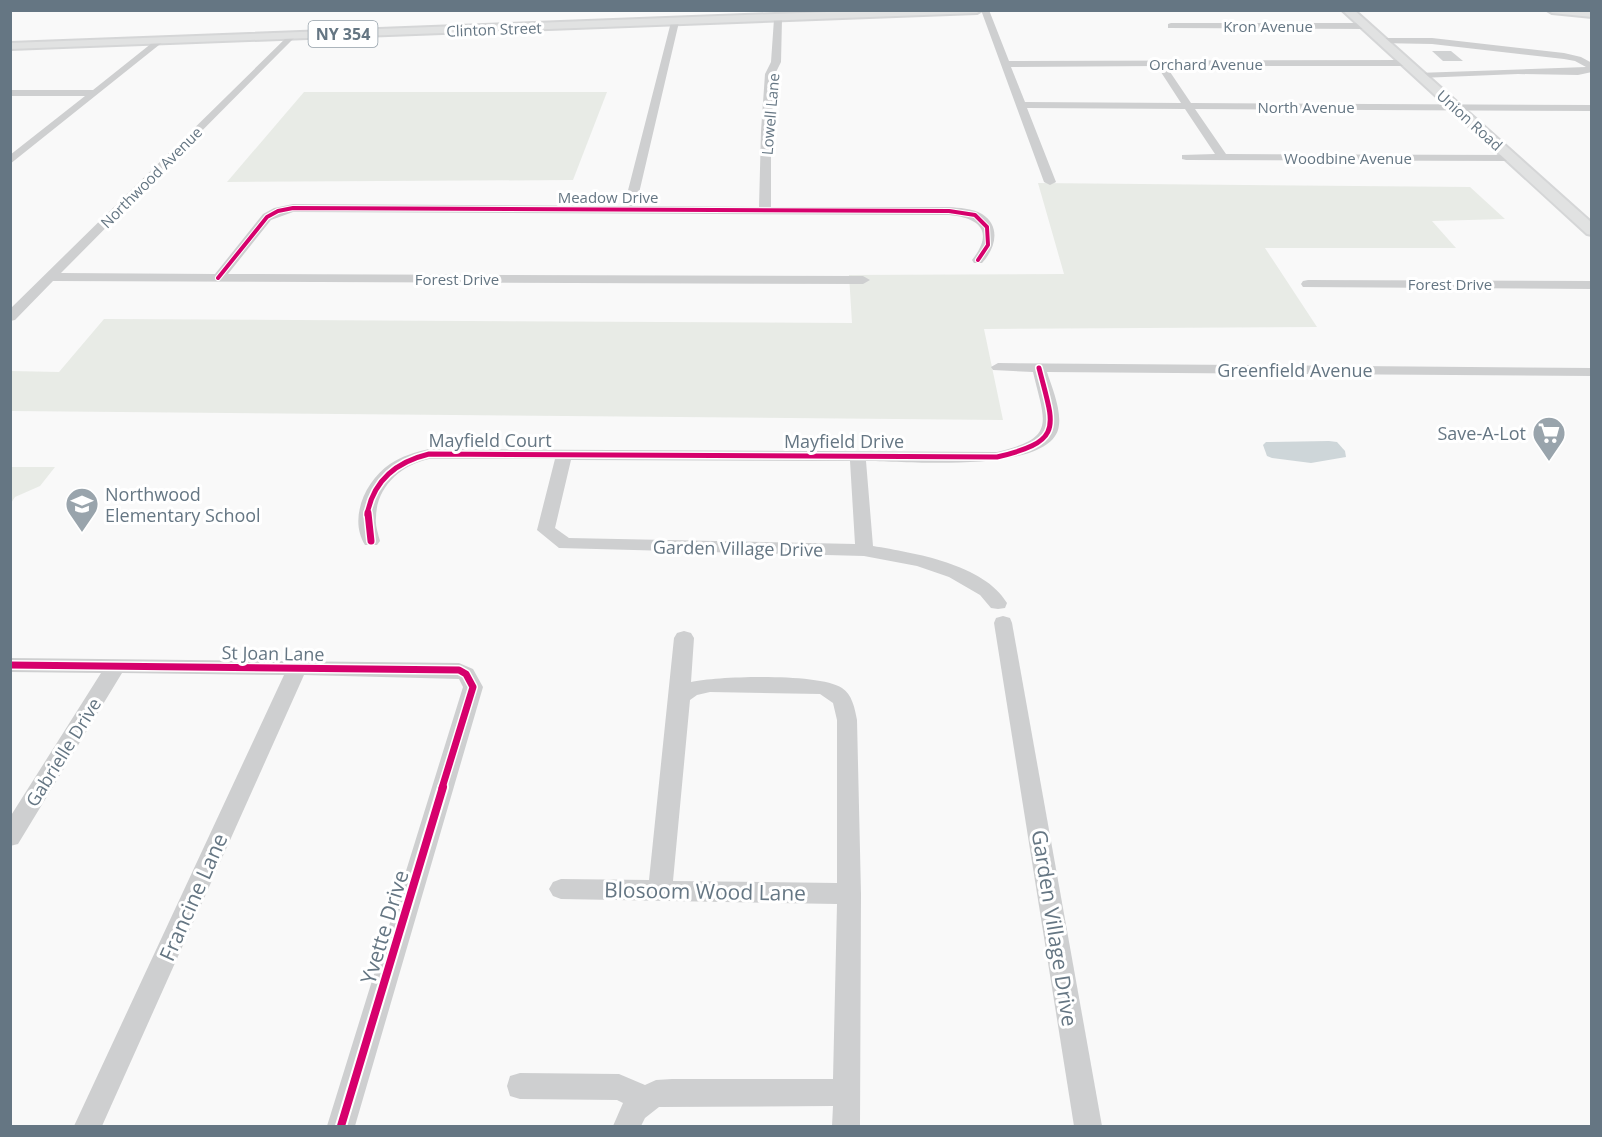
<svg xmlns="http://www.w3.org/2000/svg" width="1602" height="1137" viewBox="0 0 1602 1137" font-family="'Open Sans',sans-serif">
<rect width="100%" height="100%" fill="#f9f9f9"/>
<g fill="#e8ebe6">
<polygon points="304,92 607,92 573,180 227,182"/>
<polygon points="1038,183 1470,187 1505,219 1432,221 1456,248 1265,248 1317,327 984,329 1003,420 11,411 11,371 59,372 104,319 852,323 849,275 1064,274"/>
<polygon points="11,467 55,467 40,486 15,497 11,503"/>
</g>
<polygon fill="#ced6d9" points="1329,441 1337,442 1345,451 1346,457 1311,463 1272,458 1267,456 1263,445 1266,442"/>
<polygon fill="#d0d2d3" points="1432,51 1451,51 1463,61 1443,61"/>
<g fill="none" stroke-linecap="round" stroke-linejoin="round">
<defs>
<g id="major">
<polygon points="879,10 982,10 977,13 10,49 10,43"/>
<polygon points="1342,10 1354,10 1592,223 1592,235 1587,234"/>
<polygon points="1547,10 1592,11 1592,17 1552,13"/>
</g>
</defs>
<use href="#major" stroke="#d5d6d7" stroke-width="4"/>
<g fill="#cecfd0" fill-rule="evenodd">
<path d="M981,10H989L1009,61L1407,60L1412,63L1407,66H1166L1191,103L1592,105V111L1195,109L1226,154L1511,155L1516,158L1511,161L1186,160L1182,159V155L1215,154L1185,109L1027,108L1056,182L1050,185L1044,182ZM1157,66L1181,103L1025,102L1011,67Z"/>
<path d="M778,16L782,19L781,62L775,74L771,131V207H949C959,208 972,208 982,214C1001,226 996,248 982,263H974L972,260C994,232 981,218 949,215L293,212L271,220L228,274L863,276L870,280L863,284L53,281L15,320L10,321V309L291,33L294,34V38L61,273L215,274L263,214L274,208L293,204L624,206L671,22L675,19L679,22L636,206L759,207L761,131L765,74L771,62L774,19Z"/>
<polygon points="1171,23 1365,23 1369,26 1365,29 1168,28 1168,24"/>
<polygon points="1381,38 1432,38 1564,53 1581,57 1592,63 1592,72 1578,75 1518,74 1420,78 1415,75 1417,73 1586,67 1575,61 1564,59 1432,44 1378,43 1377,41"/>
<polygon points="157,39 164,41 10,164 10,155 85,96 10,96 10,90 93,90"/>
<polygon points="1308,280 1592,281 1592,289 1303,287 1301,284 1303,281"/>
<path d="M998,363L1592,368V376L1047,372C1052,388 1063,413 1058,430C1044,474 905,461 866,461L873,546C914,553 984,564 1007,603L1005,608L998,609L991,608L980,595L949,577L917,566L864,556L559,548L537,530L555,459H429C401,465 376,487 376,518C375,525 378,533 380,541L377,545H365C348,518 366,480 390,464C402,456 415,452 429,449L997,452C1057,438 1045,423 1033,372L993,370L991,367ZM571,460L850,461L855,544L569,538L555,528Z"/>
<polygon points="1003,616 1010,618 1012,623 1102,1126 1074,1126 994,623 996,618"/>
<path d="M684,631L691,633L694,638L691,682C719,676 819,673 842,688C852,694 855,709 857,720L861,894L860,1126H832L833,1106L659,1107L645,1118L641,1126H613L623,1103L617,1100L520,1099L510,1096L507,1086L510,1076L520,1073L619,1074L645,1085L656,1080L672,1079H833L837,904L561,899L553,896L549,889L553,882L561,879L649,880L674,638L677,633ZM710,692L820,694L833,703L837,720V883L673,881L690,700L697,695Z"/>
<polygon points="10,658 459,663 473,669 483,687 355,1126 327,1126 463,687 459,679 304,675 102,1126 74,1126 284,675 122,673 18,844 10,846 10,817 101,673 10,672"/>
</g>
<use href="#major" fill="#e1e2e2" fill-rule="evenodd"/>
<defs>
<polyline id="cycleway-far3" points="218,278 267,217 278,211 293,208 949,211 975,215 987,227 988,245 978,260"/>
<path id="cycleway-far2" d="M367,515C373,481 396,462 429,454L997,457C1065,441 1054,427 1039,368"/>
<g id="cycleway-far1">
<polyline points="368,513 371,541"/>
<polyline points="10,665 459,670 466,674 473,687 442,788"/>
</g>
<polyline id="cycleway" points="341,1126 443,787"/>
</defs>
<use href="#cycleway-far3" stroke="#fff" stroke-width="6"/>
<use href="#cycleway-far2" stroke="#fff" stroke-width="8"/>
<use href="#cycleway-far1" stroke="#fff" stroke-width="10"/>
<use href="#cycleway" stroke="#fff" stroke-width="12"/>
<use href="#cycleway-far3" stroke="#d6006c" stroke-width="4"/>
<use href="#cycleway-far2" stroke="#d6006c" stroke-width="5"/>
<use href="#cycleway-far1" stroke="#d6006c" stroke-width="7"/>
<use href="#cycleway" stroke="#d6006c" stroke-width="8"/>
</g>
<defs>
<symbol id="supermarket-pin" viewBox="-11 -11 22 30"><path d="M0 17L-7.5 6A9.5 9.5 0 1 1 7.5 6Z" fill="#99a4ac" stroke="#fff"/><path d="M-6-5.5h2.5l.6 2H6L4.5 2H-2.5L-4.4-4H-6ZM-1.5 3.2a1.3 1.3 0 1 0 .1 0ZM3 3.2a1.3 1.3 0 1 0 .1 0Z" fill="#fff"/></symbol>
<symbol id="school-pin" viewBox="-11 -11 22 30"><path d="M0 17L-7.5 6A9.5 9.5 0 1 1 7.5 6Z" fill="#99a4ac" stroke="#fff"/><path d="M0-5L7-2L0 1L-7-2ZM-4 1L0 2.5L4 1V4Q0 6-4 4Z" fill="#fff"/></symbol>
</defs>
<g fill-rule="evenodd">
<use href="#supermarket-pin" x="1530" y="414" width="38" height="52"/>
<use href="#school-pin" x="63" y="485" width="38" height="52"/>
</g>
<g text-anchor="middle" dominant-baseline="central" stroke-width="6" stroke-linejoin="round" paint-order="stroke">
<g font-size="15" fill="#657683" stroke="#fff">
<text x="1268" y="26">Kron Avenue</text>
<text transform="translate(494 29) rotate(-2)">Clinton Street</text>
<text x="1206" y="64">Orchard Avenue</text>
<text x="1306" y="107">North Avenue</text>
<text transform="translate(770 114) rotate(-85)">Lowell Lane</text>
<text transform="translate(1470 120) rotate(42)">Union Road</text>
<text x="1348" y="158">Woodbine Avenue</text>
<text transform="translate(151 177) rotate(-45)">Northwood Avenue</text>
<text x="608" y="197">Meadow Drive</text>
<text x="457" y="279">Forest Drive</text>
<text x="1450" y="284">Forest Drive</text>
</g>
<rect fill="#fff" stroke="#939fa8" stroke-width="1.5" x="308.5" y="21" width="69" height="26" rx="4.5"/>
<g font-size="16" font-weight="bold" fill="#657683">
<text x="343" y="34">NY 354</text>
</g>
<g font-size="18" fill="#657683" stroke="#fff">
<text x="1295" y="370">Greenfield Avenue</text>
<text x="490" y="440">Mayfield Court</text>
<text x="844" y="441">Mayfield Drive</text>
<text transform="translate(738 548) rotate(1)">Garden Village Drive</text>
<text transform="translate(273 653) rotate(1)">St Joan Lane</text>
<text transform="translate(63 752) rotate(-58)">Gabrielle Drive</text>
</g>
<g font-size="18" fill="#657683" stroke="#fff" text-anchor="end">
<text x="1526" y="433">Save-A-Lot</text>
<text x="105" y="494" text-anchor="start">Northwood<tspan x="105" dy="21">Elementary School</tspan></text>
</g>
<g font-size="21" fill="#657683" stroke="#fff">
<text transform="translate(705 891) rotate(1)">Blosoom Wood Lane</text>
<text transform="translate(193 897) rotate(-66)">Francine Lane</text>
<text transform="translate(384 927) rotate(-73)">Yvette Drive</text>
<text transform="translate(1055 928) rotate(81)">Garden Village Drive</text>
</g>
</g>
<rect width="1602" height="1137" fill="none" stroke="#657683" stroke-width="24"/>
</svg>
